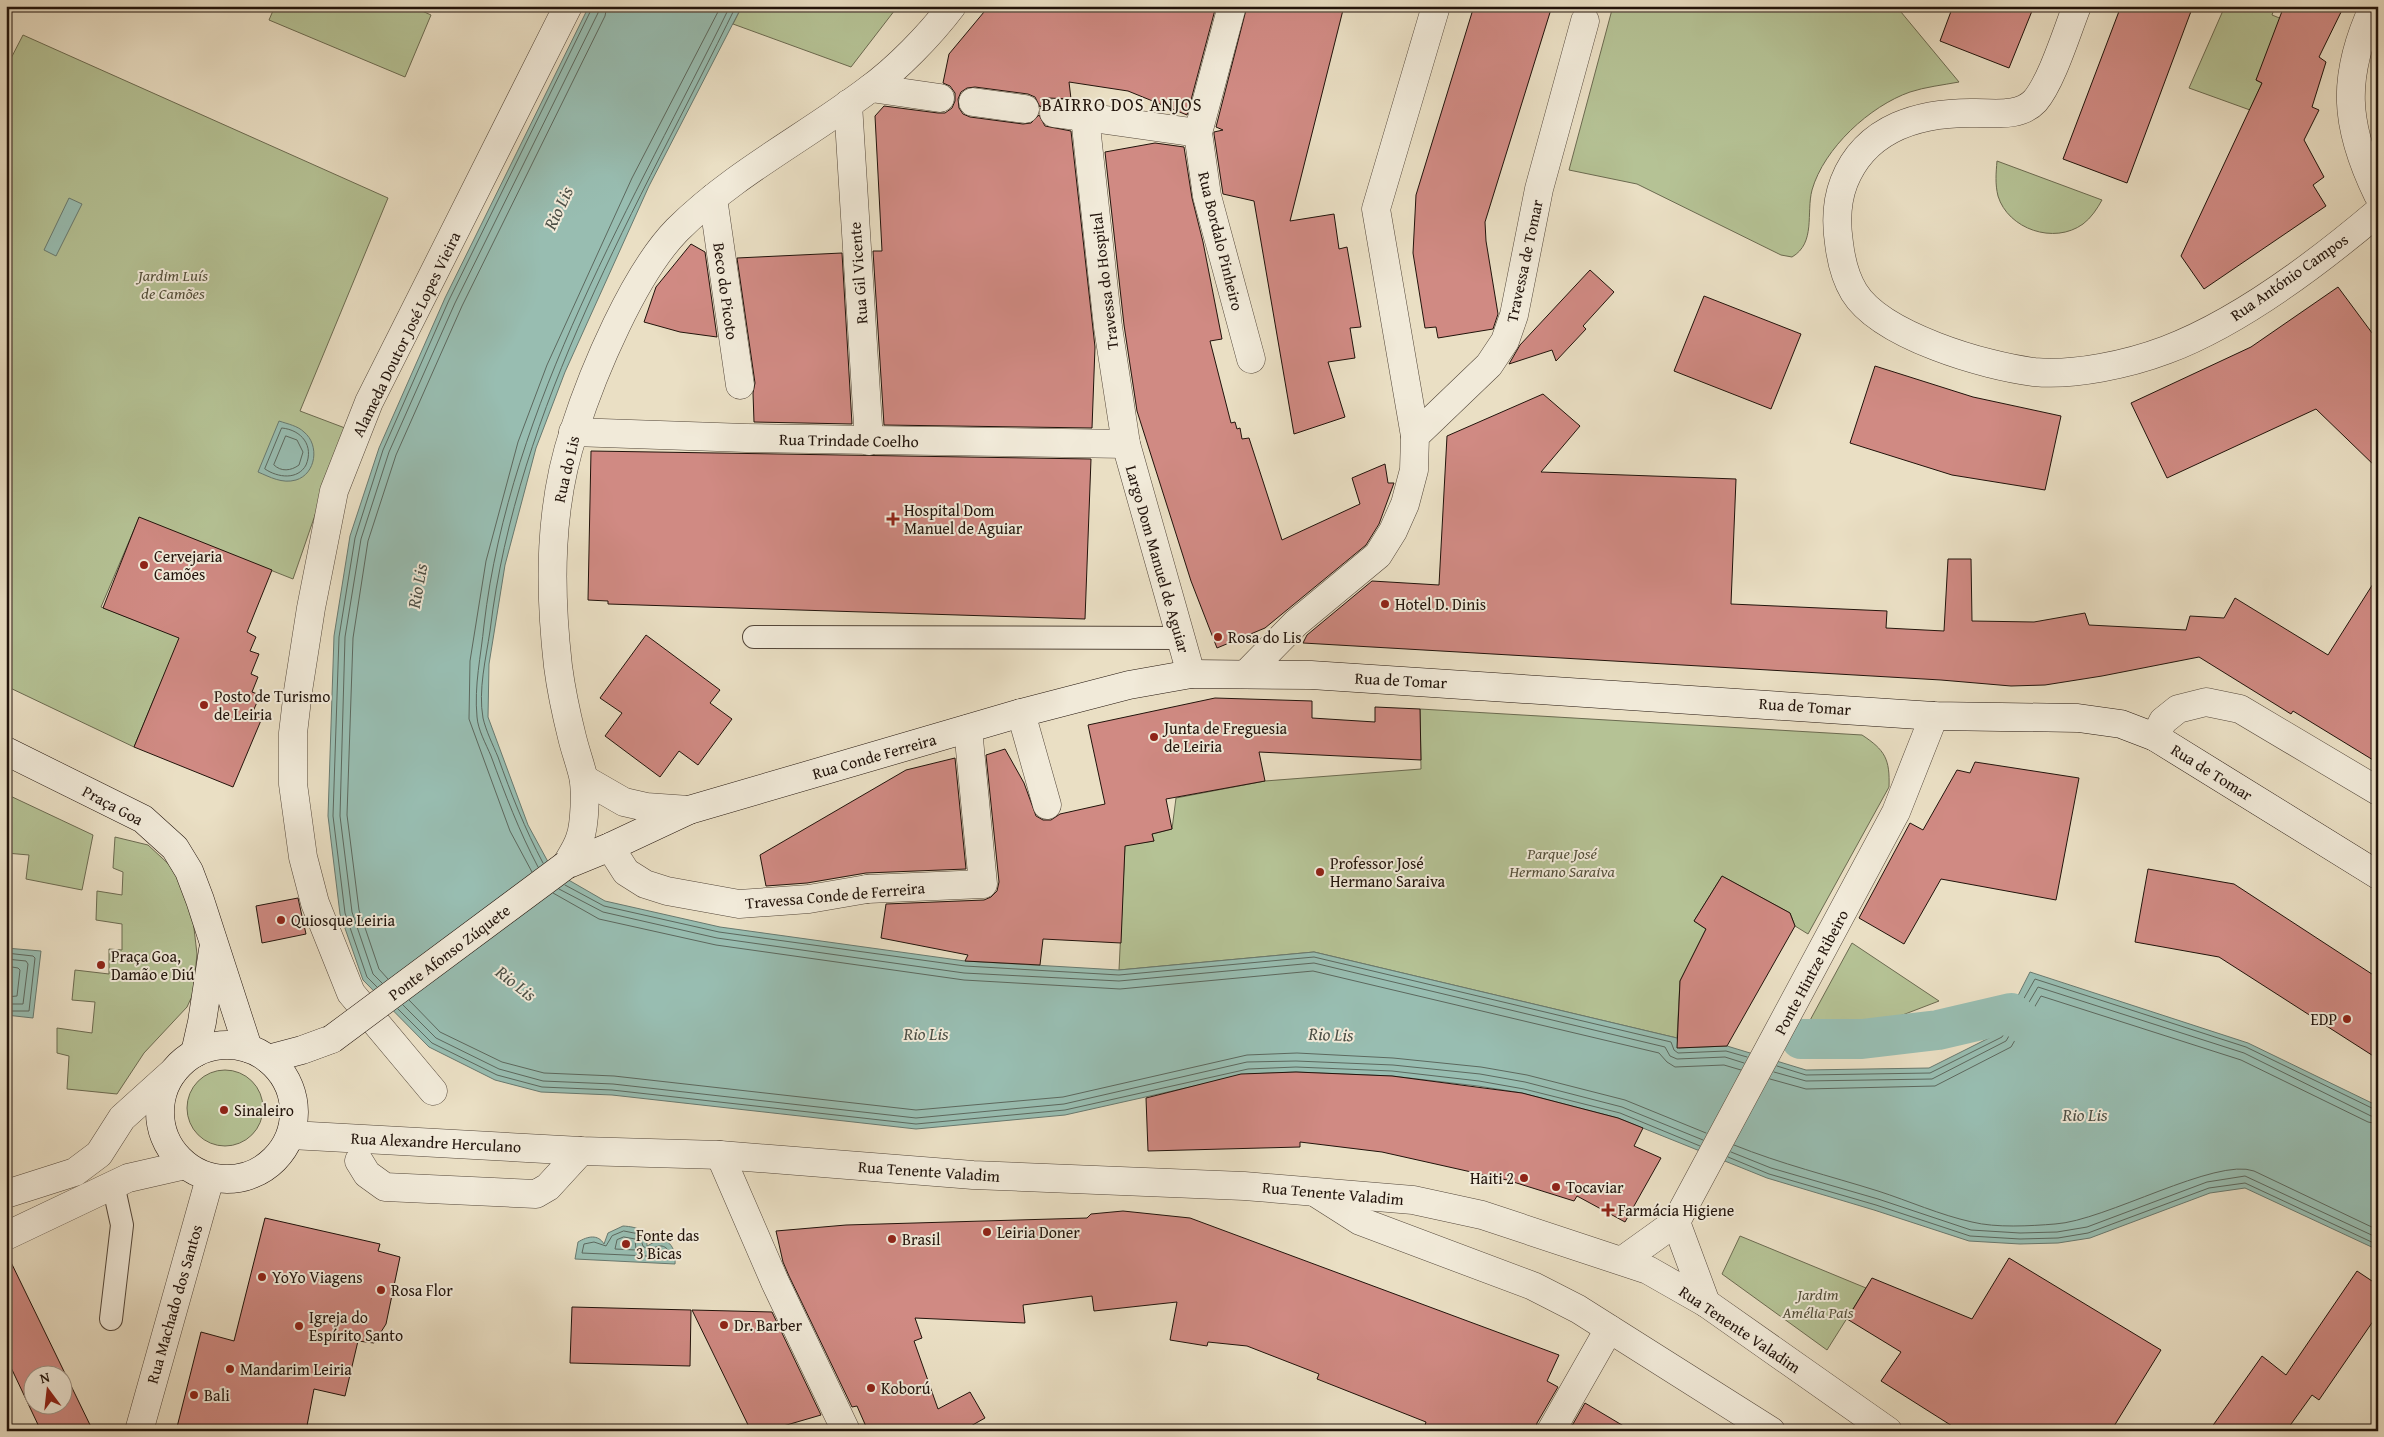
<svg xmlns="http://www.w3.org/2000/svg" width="2384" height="1437" viewBox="0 0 2384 1437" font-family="'Gentium Book Plus',serif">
<rect width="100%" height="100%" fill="#eadfc4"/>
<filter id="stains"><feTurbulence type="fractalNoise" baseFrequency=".004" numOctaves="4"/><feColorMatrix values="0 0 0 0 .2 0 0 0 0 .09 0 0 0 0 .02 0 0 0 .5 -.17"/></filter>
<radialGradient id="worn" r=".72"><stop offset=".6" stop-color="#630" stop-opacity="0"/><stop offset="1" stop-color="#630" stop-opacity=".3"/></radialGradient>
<g fill="#b5c295" stroke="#6b6a50">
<polygon points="275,6 411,6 431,15 405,77 269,20"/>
<polygon points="742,6 898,6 851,67 733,24"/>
<path d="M1613,6H1896L1959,82C1943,85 1925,87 1910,92C1870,106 1824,148 1812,190C1806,213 1816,243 1792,257L1781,255L1637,184L1569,170Z"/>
<polygon points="2225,6 2275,6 2272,15 2287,21 2256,80 2262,83 2250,110 2189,88"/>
<polygon points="23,35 388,198 300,411 345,428 293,579 139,518 101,607 199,645 158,689 134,747 6,686 6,68"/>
<path d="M1997,161L2102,200C2097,209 2091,218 2083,224C2054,245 2008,229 1998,196C1995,184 1996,173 1997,161Z"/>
<path d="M1420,709L1862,735C1885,750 1890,759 1889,787L1808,934L1795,926L1790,913L1722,876L1694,921L1706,929L1680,981L1677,1038L1314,952L1119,970L1125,845L1154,841L1152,834L1172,829L1176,798L1265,781L1421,769Z"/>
<polygon points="6,794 93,835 82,890 26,879 29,855 6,853"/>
<polygon points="115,837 148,845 174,869 191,903 197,954 193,994 187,1007 144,1053 117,1094 67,1089 69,1056 57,1053 57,1028 92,1033 95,1002 72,1000 75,970 109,974 109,949 122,950 122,924 96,920 97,891 122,895 123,872 113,868"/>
<polygon points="1852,943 1939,1001 1879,1024 1808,1024"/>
<circle cx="225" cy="1108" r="38"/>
<polygon points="1740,1236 1866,1288 1827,1350 1722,1274"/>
</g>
<g fill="#98bdb1" stroke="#68796f">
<polygon points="589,6 742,6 649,186 565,372 536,448 505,565 489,664 488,717 528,825 553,871 605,901 720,927 965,961 1119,970 1314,952 1677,1038 1679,1048 1727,1046 1806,1070 1929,1068 1999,1033 2030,972 2248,1043 2378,1106 2378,1250 2245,1188 2210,1193 2090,1238 2058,1243 2020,1244 1969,1241 1874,1210 1767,1178 1618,1118 1522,1093 1478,1086 1392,1076 1296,1072 1248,1074 1065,1115 916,1129 612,1095 541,1092 495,1080 429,1047 363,980 340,914 328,816 334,636 350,536 379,448 445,298"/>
<polygon points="69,198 82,204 56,256 44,250"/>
<path d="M279,421C288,424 298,426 304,432C320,445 316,474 296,480C282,484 270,477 258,472Z"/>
<polygon points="6,948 41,951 33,1018 6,1015"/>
<path d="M623,1226C638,1227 647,1230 647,1246L658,1240C672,1239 676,1252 675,1264L575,1259L578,1242C588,1236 598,1234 604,1244L608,1233Z"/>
</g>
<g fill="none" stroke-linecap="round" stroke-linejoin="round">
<g stroke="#5c685e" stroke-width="1">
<path d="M282,428C302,430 314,446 306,465C298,480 278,478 265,469Z"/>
<path d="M286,436L297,440L303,452L299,465C291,471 281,472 274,465Z"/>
<path d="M543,863C525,829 511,794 498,757C493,745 486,731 483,718C478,690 486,658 490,631C517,405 638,207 736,6"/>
<path d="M538,867C519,831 505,794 491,756C486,744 478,730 477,717C474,685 481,656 484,625C510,404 634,202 730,6"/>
<polyline points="532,872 510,831 469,719 470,661 486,561 518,442 547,365 632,178 721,6"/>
<polyline points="565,885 604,906 719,932 965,966 1119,975 1314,957 1671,1042 1674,1050 1678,1053 1726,1051 1747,1057"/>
<polyline points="559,889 603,912 717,938 964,973 1119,981 1314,963 1665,1047 1670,1056 1677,1059 1725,1057 1744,1063"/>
<polyline points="553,893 599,919 716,945 964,980 1120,989 1313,971 1659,1053 1667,1062 1675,1067 1724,1065 1741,1070"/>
<polyline points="6,953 33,956 35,958 29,1011 6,1011"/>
<polyline points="6,959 26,961 28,964 23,1004 6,1004"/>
<polyline points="6,966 18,968 20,970 17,996 6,997"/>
<polyline points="388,979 379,969 359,910 347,815 353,638 368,541 396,455 462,306 605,16 607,6"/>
<polyline points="382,983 373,974 352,912 340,816 345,637 361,539 389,452 455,303 598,13 600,6"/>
<polyline points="377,987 367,977 345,913 333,816 339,637 355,538 383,450 449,300 593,6"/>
<polyline points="409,1000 440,1032 502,1062 544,1073 614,1076 916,1110 1063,1097 1247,1055 1297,1053 1393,1058 1481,1067 1527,1075 1625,1100 1706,1133"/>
<polyline points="403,1005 436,1038 499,1069 543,1081 613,1084 916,1118 1064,1104 1247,1062 1296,1061 1393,1065 1480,1074 1525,1082 1622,1107 1703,1140"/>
<polyline points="398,1009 432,1043 497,1075 542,1087 612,1090 916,1124 1065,1110 1248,1069 1296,1067 1392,1071 1479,1081 1524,1089 1620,1113 1700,1146"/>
<polyline points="1777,1066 1806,1075 1930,1073 2002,1037 2035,979 2246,1047 2378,1111"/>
<polyline points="1774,1072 1806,1081 1932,1079 2006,1041 2038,987 2244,1053 2371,1116 2378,1117"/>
<polyline points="1770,1079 1806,1089 1935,1086 2011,1047 2041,996 2241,1060 2368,1122 2378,1124"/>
<path d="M1734,1145C1781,1164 1830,1176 1878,1191C1909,1201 1940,1215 1972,1222C1996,1228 2030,1226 2055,1224C2105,1221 2216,1157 2254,1171L2378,1230"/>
<polyline points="1731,1152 1771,1168 1878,1199 1971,1230 2020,1233 2057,1232 2087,1227 2207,1182 2245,1176 2378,1238"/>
<polyline points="1728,1157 1769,1174 1876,1205 1970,1236 2020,1239 2058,1238 2088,1233 2209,1188 2245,1183 2378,1245"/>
<path d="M624,1231L639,1234L643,1246L647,1249C656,1249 661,1241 669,1251V1257L582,1253L584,1244L594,1242L606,1246L612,1236Z"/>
<polygon points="624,1237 635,1239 636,1250 615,1249 617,1240"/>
</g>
<polyline stroke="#98bdb1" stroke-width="40" points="1801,1039 1862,1039 1938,1030 2011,1013 2052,1045"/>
</g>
<g fill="#d08a83" stroke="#21130b" fill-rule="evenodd">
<polygon points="989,6 1216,6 1187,115 1128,91 1069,82 1071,99 1048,98 1040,107 1035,97 1028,94 975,87 967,88 961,92 958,99 959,108 963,114 970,117 1023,124 1031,123 1039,115 1045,126 1071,131 1095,347 1092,428 884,425 873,251 882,251 875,116 884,106 938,113 945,113 952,108 955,101 955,93 950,86 943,83 949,54"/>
<polygon points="1247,6 1344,6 1290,221 1334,214 1339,249 1347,247 1361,327 1350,328 1355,358 1328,362 1345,417 1294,434 1254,201 1223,194 1214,134 1214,132 1223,130 1216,127"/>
<polygon points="1474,6 1552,6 1485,222 1486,241 1498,314 1493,329 1438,338 1436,327 1425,328 1413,253 1416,195"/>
<polygon points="1953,6 2034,6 2009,68 1940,41"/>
<polygon points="2121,6 2193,6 2127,183 2063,159"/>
<polygon points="2284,6 2344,6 2319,57 2326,62 2312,107 2319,110 2304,140 2324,177 2313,185 2326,206 2204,289 2181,256 2262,83 2256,80"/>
<polygon points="1155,143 1184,147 1192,198 1203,242 1222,339 1210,341 1231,423 1235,422 1237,429 1240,428 1242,439 1249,438 1282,540 1360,504 1352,478 1385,464 1388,483 1394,483 1379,524 1366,545 1265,628 1217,648 1191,581 1137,411 1124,325 1105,152"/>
<polygon points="691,244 705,252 717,337 680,332 644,322 656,287"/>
<polygon points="842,253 852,424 754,422 753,393 755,383 737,258"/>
<polygon points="1590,270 1614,292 1583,326 1586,329 1556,361 1552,350 1509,364 1520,345"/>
<polygon points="2338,287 2378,341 2378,469 2316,409 2167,478 2131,403 2251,347"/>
<polygon points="1704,296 1801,334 1771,409 1674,371"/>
<polygon points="1875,366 1973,397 2061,416 2045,490 1952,475 1850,443"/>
<polygon points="1543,394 1580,426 1541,472 1736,479 1731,604 1887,611 1886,628 1944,631 1948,559 1971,559 1972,621 2034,622 2085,613 2089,625 2186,630 2190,616 2224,618 2235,598 2328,655 2378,576 2378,763 2293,711 2291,714 2199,657 2102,676 2045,685 2011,686 1941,680 1303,643 1307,635 1372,581 1439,585 1447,436"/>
<polygon points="591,451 1091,459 1085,619 608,604 608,601 588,600"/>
<polygon points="139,517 272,570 247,632 256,637 250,651 259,654 251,674 258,677 252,692 260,695 252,714 262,718 233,787 134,747 179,638 103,608"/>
<polygon points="646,635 720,690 710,703 732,719 698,765 679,751 660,777 605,736 622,713 600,698"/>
<polygon points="1215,698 1312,701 1312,718 1375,722 1375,707 1420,709 1421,760 1259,752 1265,781 1166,799 1172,829 1152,834 1154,841 1125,846 1121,943 1043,939 1040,965 965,961 968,955 881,938 886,904 984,900 991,897 997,891 999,882 986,755 1005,749 1024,783 1036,816 1043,820 1051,820 1060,814 1105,804 1088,725"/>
<polygon points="955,758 966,869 866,873 807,883 766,886 760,855 906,770"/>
<polygon points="1975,762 2079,778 2056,900 1941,879 1904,944 1859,918 1910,823 1923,830 1957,770 1970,773"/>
<polygon points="2148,869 2234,884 2378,978 2378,1059 2219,957 2135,942"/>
<polygon points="1722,876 1790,913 1795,926 1727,1046 1677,1048 1680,981 1706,929 1694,921"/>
<polygon points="298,898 306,934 262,943 256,906"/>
<polygon points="1296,1072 1392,1076 1522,1093 1618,1118 1643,1128 1634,1146 1661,1158 1625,1222 1577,1196 1574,1201 1507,1180 1382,1152 1300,1142 1300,1147 1148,1151 1146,1098 1241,1074"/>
<polygon points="1123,1211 1190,1218 1559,1355 1547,1381 1558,1387 1537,1423 1535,1431 1423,1431 1426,1422 1317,1379 1319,1374 1247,1346 1208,1342 1207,1346 1170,1340 1177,1302 1094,1311 1092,1296 1023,1305 1025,1323 915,1318 922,1338 914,1341 938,1409 970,1392 985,1418 962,1431 868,1431 857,1406 852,1407 789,1276 783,1262 776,1231 846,1225 1087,1218 1091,1214"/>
<polygon points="265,1218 380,1244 378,1251 400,1257 386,1324 374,1343 358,1341 345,1396 314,1389 306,1431 176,1431 201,1332 234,1341"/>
<path d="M6,1252L93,1431H41L6,1357ZM32,1374H62V1404H32Z"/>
<polygon points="2009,1258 2161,1350 2111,1431 1960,1431 1881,1381 1901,1352 1847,1319 1872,1278 1972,1319"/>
<polygon points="2357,1271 2378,1285 2378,1314 2319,1400 2312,1395 2286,1431 2209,1431 2262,1356 2286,1375"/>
<polygon points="572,1307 691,1310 690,1366 570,1363"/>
<polygon points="692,1310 772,1312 821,1415 766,1431 751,1431"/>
<polygon points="1585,1403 1632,1431 1569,1431"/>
</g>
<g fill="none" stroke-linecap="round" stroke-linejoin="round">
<defs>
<g id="service">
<polyline points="754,637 1181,638"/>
<polyline points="111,1319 122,1225 113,1184"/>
</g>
<g id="pedestrian">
<polyline points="871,88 940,98"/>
<polyline points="973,102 1025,109"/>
<polyline points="1054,113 1085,117"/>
<polyline points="1021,713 1047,805"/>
<polyline points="867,889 983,884 968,729"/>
<polyline points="433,1091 351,993 315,903 303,857 293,784 293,733 298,691 311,608 334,491 369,402 568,6"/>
</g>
<g id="minor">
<polyline points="1232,6 1198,133 1207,196 1251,359"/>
<path d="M2077,6C2067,31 2052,81 2035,101C2020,117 1996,113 1976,113C1922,112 1866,126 1844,182C1837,200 1836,223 1839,243C1841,260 1845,277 1854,292C1881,336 1985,366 2034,372C2074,376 2129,364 2166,350C2238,323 2319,262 2378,212"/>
<path d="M2374,6C2341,77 2344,125 2378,195"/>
<polyline points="848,104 869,441"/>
<polyline points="713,198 740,385"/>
<polyline points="573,432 746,438 1126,444"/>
<polyline points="1415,436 1376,209 1436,6"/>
<polyline points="1191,674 1126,444 1108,327 1085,117 1198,133"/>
<polyline points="1246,674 1296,623 1378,555 1393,531 1405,504 1414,470 1415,436 1489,365 1505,341 1514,315 1539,189 1585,21"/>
<polyline points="2155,737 2163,721 2178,709 2206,702 2240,709 2378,791"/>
<polyline points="610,847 626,872 645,884 667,891 739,904 809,899 867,889"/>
<polyline points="359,1161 367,1174 385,1187 536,1194 548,1187 581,1151"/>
<polyline points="1316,1193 1360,1221 1533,1286 1578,1309 1771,1431"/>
<polyline points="6,1194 75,1172 99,1154 122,1118 173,1072"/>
<polyline points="1676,1222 1706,1303"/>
<polyline points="6,1236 128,1178 185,1165"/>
<polyline points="1623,1260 1676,1222 1896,812 1934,716"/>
<polyline points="1551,1431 1609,1329"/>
</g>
<g id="tertiary">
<polyline points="584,779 624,802 646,807 689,810"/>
<path d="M566,865C571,856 577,848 580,838C585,824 586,790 583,776C580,763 575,750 572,737C566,713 561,689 558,666C549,587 549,506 574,431C593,372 634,274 677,230C733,174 806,137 868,90C897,69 930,35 952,6"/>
<polyline points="291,1135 581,1151 720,1155 973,1175 1244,1186 1413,1200 1482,1215 1648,1270 1706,1303 1888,1431"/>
<polyline points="720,1155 775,1282 846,1431"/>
<polyline points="139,1431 210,1178"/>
</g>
<g id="secondary">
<polyline points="6,751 143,819 175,848 189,871 200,900 248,1048"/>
<polyline points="566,865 610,847 689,810 1021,713 1129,685 1191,674 1311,675 1934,716 2078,718 2121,724 2155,737 2378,875"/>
<circle cx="227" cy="1112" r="67"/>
<polyline points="195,1053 202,1022 213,950"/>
<polyline points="268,1059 302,1050 332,1039"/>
</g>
</defs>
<use href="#service" stroke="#534639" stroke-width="24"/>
<use href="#pedestrian" stroke="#534639" stroke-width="29"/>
<use href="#minor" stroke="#534639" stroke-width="29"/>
<use href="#tertiary" stroke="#534639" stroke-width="29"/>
<use href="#secondary" stroke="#21130b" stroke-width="29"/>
<use href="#service" stroke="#f1ead9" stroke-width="22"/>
<use href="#pedestrian" stroke="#f1ead9" stroke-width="28"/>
<use href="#minor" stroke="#f1ead9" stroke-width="28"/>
<use href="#tertiary" stroke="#f1ead9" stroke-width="28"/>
<use href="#secondary" stroke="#f1ead9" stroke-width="28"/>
<defs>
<polyline id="secondary-bridge" points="332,1039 566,865"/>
</defs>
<use href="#secondary-bridge" stroke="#21130b" stroke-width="29" stroke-linecap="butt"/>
<use href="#secondary-bridge" stroke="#f1ead9" stroke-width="28"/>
</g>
<g fill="#8f2418" stroke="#f1ead9" stroke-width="2">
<path d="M890.5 511.5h5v5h5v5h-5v5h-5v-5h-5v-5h5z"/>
<circle cx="144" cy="565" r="5"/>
<circle cx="1385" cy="604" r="5"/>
<circle cx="1218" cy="637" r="5"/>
<circle cx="204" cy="705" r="5"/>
<circle cx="1154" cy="737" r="5"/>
<circle cx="1320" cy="872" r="5"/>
<circle cx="281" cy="920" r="5"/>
<circle cx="101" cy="965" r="5"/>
<circle cx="2347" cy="1019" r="5"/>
<circle cx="224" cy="1110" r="5"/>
<circle cx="1524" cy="1178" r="5"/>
<circle cx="1556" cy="1187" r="5"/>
<path d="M1605.5 1202.5h5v5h5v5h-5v5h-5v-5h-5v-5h5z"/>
<circle cx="987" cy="1232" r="5"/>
<circle cx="892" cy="1239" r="5"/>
<circle cx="626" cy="1244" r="5"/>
<circle cx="262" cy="1277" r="5"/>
<circle cx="381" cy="1290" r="5"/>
<circle cx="724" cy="1325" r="5"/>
<circle cx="299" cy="1326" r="5"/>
<circle cx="230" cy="1369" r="5"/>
<circle cx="871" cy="1388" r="5"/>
<circle cx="194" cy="1395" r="5"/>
</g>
<g text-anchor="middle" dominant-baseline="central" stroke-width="4" stroke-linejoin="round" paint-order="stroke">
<g font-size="16" fill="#21130b" stroke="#f1ead9">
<text transform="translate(1221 241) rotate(76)">Rua Bordalo Pinheiro</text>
<text transform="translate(1524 261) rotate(-78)">Travessa de Tomar</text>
<text transform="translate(858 273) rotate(-94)">Rua Gil Vicente</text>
<text transform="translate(2289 277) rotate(-35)">Rua António Campos</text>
<text transform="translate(1104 281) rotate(-97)">Travessa do Hospital</text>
<text transform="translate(726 291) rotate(82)">Beco do Picoto</text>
<text transform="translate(406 334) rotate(-64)">Alameda Doutor José Lopes Vieira</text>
<text transform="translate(849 440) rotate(1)">Rua Trindade Coelho</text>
<text transform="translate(566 469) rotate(-77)">Rua do Lis</text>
<text transform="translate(1158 559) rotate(74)">Largo Dom Manuel de Aguiar</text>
<text transform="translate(1401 680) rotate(3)">Rua de Tomar</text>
<text transform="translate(1805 706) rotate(4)">Rua de Tomar</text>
<text transform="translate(874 756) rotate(-16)">Rua Conde Ferreira</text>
<text transform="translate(2212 772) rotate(32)">Rua de Tomar</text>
<text transform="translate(113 805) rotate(28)">Praça Goa</text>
<text transform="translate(835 895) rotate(-5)">Travessa Conde de Ferreira</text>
<text transform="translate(449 952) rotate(-37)">Ponte Afonso Zúquete</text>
<text transform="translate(1811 972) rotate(-62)">Ponte Hintze Ribeiro</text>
<text transform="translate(436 1142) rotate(3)">Rua Alexandre Herculano</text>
<text transform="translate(929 1171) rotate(4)">Rua Tenente Valadim</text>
<text transform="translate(1333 1193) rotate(5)">Rua Tenente Valadim</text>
<text transform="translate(174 1304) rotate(-74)">Rua Machado dos Santos</text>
<text transform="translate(1740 1329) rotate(34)">Rua Tenente Valadim</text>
</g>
<g font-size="16" font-style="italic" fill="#55503b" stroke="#f1ead9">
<text x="173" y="275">Jardim Luís<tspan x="173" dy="18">de Camões</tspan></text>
<text x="1562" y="853">Parque José<tspan x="1562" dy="18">Hermano Saraiva</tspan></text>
<text x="1818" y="1294">Jardim<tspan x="1818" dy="18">Amélia Pais</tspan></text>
</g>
<g font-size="16" fill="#21130b" stroke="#f1ead9" text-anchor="start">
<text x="904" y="510">Hospital Dom<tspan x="904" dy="18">Manuel de Aguiar</tspan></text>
<text x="154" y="556">Cervejaria<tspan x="154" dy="18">Camões</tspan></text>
<text x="1395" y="604">Hotel D. Dinis</text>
<text x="1228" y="637">Rosa do Lis</text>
<text x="214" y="696">Posto de Turismo<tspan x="214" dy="18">de Leiria</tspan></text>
<text x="1164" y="728">Junta de Freguesia<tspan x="1164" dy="18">de Leiria</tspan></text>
<text x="1330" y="863">Professor José<tspan x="1330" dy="18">Hermano Saraiva</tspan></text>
<text x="291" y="920">Quiosque Leiria</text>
<text x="111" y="956">Praça Goa,<tspan x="111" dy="18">Damão e Diú</tspan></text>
<text x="2337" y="1019" text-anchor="end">EDP</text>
<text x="234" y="1110">Sinaleiro</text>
<text x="1514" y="1178" text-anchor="end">Haiti 2</text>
<text x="1566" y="1187">Tocaviar</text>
<text x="1618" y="1210">Farmácia Higiene</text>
<text x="997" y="1232">Leiria Doner</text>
<text x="636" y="1235">Fonte das<tspan x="636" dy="18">3 Bicas</tspan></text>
<text x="902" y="1239">Brasil</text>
<text x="272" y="1277">YoYo Viagens</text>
<text x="391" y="1290">Rosa Flor</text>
<text x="309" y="1317">Igreja do<tspan x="309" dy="18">Espírito Santo</tspan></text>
<text x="734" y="1325">Dr. Barber</text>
<text x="240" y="1369">Mandarim Leiria</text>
<text x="881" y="1388">Koború</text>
<text x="204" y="1395">Bali</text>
</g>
<g font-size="18" letter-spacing="1" fill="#21130b" stroke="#f1ead9">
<text x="1122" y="104">BAIRRO DOS ANJOS</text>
</g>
<g font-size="18" font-style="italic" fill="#4b4e45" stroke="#f1ead9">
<text transform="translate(558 208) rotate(-65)">Rio Lis</text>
<text transform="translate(417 586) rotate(-80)">Rio Lis</text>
<text transform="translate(516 983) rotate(38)">Rio Lis</text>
<text x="926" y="1033">Rio Lis</text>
<text transform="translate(1331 1034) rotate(2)">Rio Lis</text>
<text x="2085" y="1114">Rio Lis</text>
</g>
</g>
<rect width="2384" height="1437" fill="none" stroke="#eadfc4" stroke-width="25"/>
<rect x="8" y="8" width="2369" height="1422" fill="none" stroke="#21130b" stroke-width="2.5"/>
<rect x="12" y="12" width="2359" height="1412" fill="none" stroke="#21130b"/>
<g transform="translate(48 1390) rotate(345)"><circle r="24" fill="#f1ead9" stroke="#9e9487"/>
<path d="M0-4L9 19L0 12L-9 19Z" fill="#8f2418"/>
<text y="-8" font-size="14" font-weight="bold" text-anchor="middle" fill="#21130b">N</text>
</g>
<rect width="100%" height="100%" filter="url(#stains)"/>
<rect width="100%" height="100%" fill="url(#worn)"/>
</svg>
